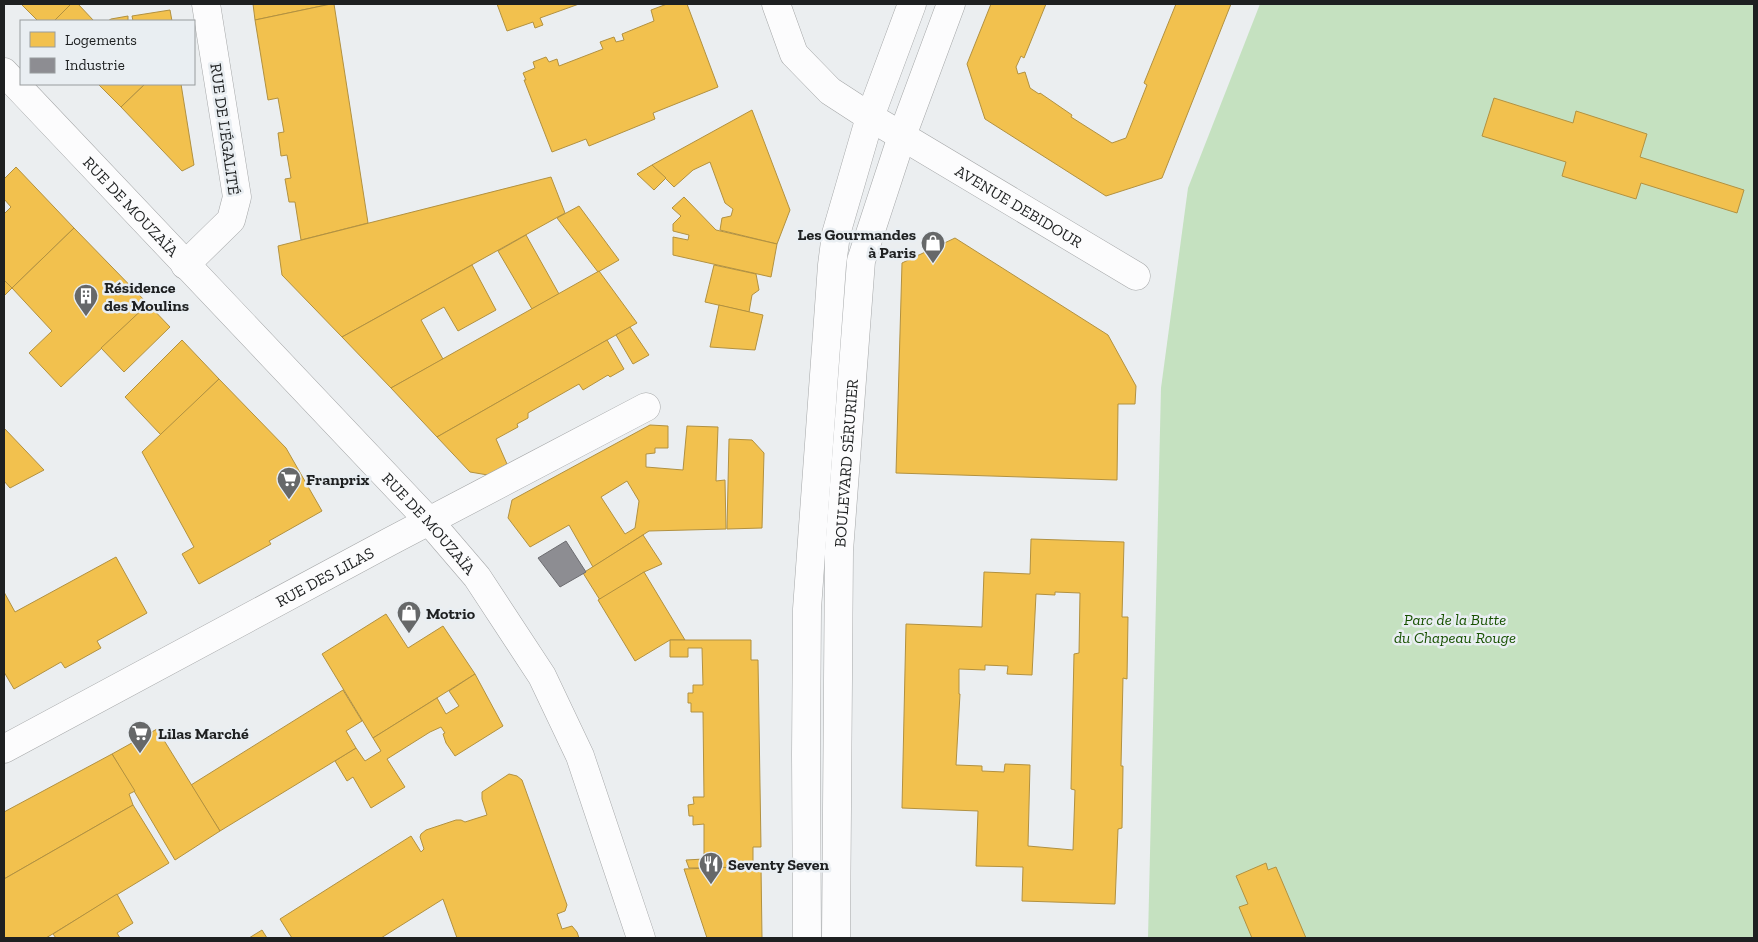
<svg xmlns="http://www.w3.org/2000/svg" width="1758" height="942" viewBox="0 0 1758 942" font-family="'Zilla Slab',serif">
<rect width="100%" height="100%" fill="#ebeef0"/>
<polygon fill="#c5e1c0" points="1260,4 1754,4 1754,938 1148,938 1161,388 1188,188"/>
<g fill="#f2c14e" stroke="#b29140" fill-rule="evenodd">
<polygon points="21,4 71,4 54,21 38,21"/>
<polygon points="71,4 78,4 94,21 54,21"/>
<polygon points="253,4 331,4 255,20"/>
<polygon points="331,4 334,4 368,223 301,240 295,202 289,202 285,179 291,178 287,155 281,156 278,133 284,132 278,98 268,100 255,20"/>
<polygon points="497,4 579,4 540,18 543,25 535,28 533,22 507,31"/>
<polygon points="667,4 687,4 718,87 653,113 655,119 589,146 586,139 552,152 524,80 526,80 523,73 535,68 533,62 546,57 549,62 557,59 559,66 603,49 600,42 614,37 616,42 624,40 622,34 654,21 651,10"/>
<polygon points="991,4 1046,4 1024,58 1021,56 1016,67 1018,74 1025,72 1030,88 1039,94 1040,93 1072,115 1071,117 1112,143 1126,138 1147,85 1144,83 1176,4 1231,4 1162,178 1106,196 985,119 967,64"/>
<polygon points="170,10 172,21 133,21 132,16"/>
<polygon points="128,16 128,21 108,21 111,19"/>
<polygon points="98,84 145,84 121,107"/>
<polygon points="145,84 181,84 194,165 182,171 121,107"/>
<polygon points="1494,98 1573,123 1576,111 1647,134 1640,157 1744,190 1737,213 1641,183 1636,199 1562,176 1566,162 1482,136"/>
<polygon points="752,110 790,210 777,244 720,230 722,218 731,216 733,209 725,203 710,162 693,170 674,187 652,165"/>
<polygon points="652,165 666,178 654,190 637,174"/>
<polygon points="16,167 74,228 12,288 4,280 4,214 11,207 4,199 4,179"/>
<polygon points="551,177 565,213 342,337 282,275 278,246"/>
<polygon points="684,197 716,230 777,244 771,277 673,255 673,237 688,240 689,235 673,231 673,224 681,216 672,208"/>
<polygon points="579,206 619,260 598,272 557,218"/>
<polygon points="74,228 148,304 61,387 29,353 52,331 12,288"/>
<polygon points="526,235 559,294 532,309 498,251"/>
<polygon points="955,238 1108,335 1136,386 1135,404 1118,404 1117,480 896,473 902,263"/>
<polygon points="472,265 496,310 458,331 444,307 421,320 443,359 391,388 342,337"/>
<polygon points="714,265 756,274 759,290 752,295 749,312 705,302"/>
<polygon points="599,271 637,323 437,437 391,388"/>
<polygon points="4,280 12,288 4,296"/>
<polygon points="148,304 170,327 124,372 101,348"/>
<polygon points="719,305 763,315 755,350 710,347"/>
<polygon points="630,327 649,355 633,364 616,335"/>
<polygon points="182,340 219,379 161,435 125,397"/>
<polygon points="607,340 624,369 610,377 608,375 583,390 579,384 528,413 528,418 517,424 518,427 496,439 507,464 488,475 470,472 437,437"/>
<polygon points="219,379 286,448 322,511 269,541 271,544 199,584 182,554 194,547 142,452"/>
<path d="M650,425L668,426V448H655V453L646,454V467L683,470L687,426L718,427L716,481L725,480L726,529L649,531L593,567L569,525L530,547L508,518L512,500ZM627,481L639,501L635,528L625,534L601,497Z"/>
<polygon points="4,428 44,470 10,488 4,481"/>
<polygon points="729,439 752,440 764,453 762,528 727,529"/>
<polygon points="643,535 662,564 644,572 600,600 583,573"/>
<path d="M1031,539L1124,542L1122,617H1128L1127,679L1123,678L1121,766H1123L1122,828L1118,829L1115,904L1022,901L1023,867L976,866L978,811L902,808L906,624L982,627L984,572L1030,574ZM1055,592L1080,593L1079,653L1074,654L1071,789L1075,790L1073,850L1028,846L1030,765L1005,764L1004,772L982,771V766L956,765L960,694H959V669L985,670V665L1008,666L1007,674L1032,675L1036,594L1055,595Z"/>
<polygon points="116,557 147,613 97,641 101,648 65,668 61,662 14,689 4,672 4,592 15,612"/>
<polygon points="644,572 685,640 670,640 635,661 598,600"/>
<polygon points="386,614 408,648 443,626 475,674 373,738 322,654"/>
<polygon points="670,640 751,640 751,660 758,660 761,847 753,847 753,867 689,868 686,860 704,859 704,824 693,825 693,816 689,816 688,805 694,804 693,797 704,797 703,712 691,712 691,703 688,703 688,693 693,693 693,685 703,685 702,648 688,648 688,657 670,657"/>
<polygon points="475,674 503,726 455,756 446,743 443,734 445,733 441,727 430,732 387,759 405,787 371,808 353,777 347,781 335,761 356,748 365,761 381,751 373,738 437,698 446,714 459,706 449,691"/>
<polygon points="343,690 362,721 346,731 356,748 220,831 191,785"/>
<polygon points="157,729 220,831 175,860 112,754"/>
<polygon points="112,754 135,791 129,794 133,805 4,879 4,812"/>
<polygon points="509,774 517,776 522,780 567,905 565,911 557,914 562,929 572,926 577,932 579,938 457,938 443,899 381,938 292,938 280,919 411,836 421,852 424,849 420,837 421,834 426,830 456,820 461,820 465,822 487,815 482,799 482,792"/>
<polygon points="133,805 169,863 46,938 4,938 4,879"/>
<polygon points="1266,863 1268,870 1276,867 1306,938 1252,938 1239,907 1248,904 1236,876"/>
<polygon points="761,866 762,938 707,938 684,869"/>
<polygon points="117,894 133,923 117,933 120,938 56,938 53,934"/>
<polygon points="262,930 267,938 249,938"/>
</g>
<polygon fill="#8d8d92" stroke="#6c6c70" points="566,541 586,572 560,587 538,558"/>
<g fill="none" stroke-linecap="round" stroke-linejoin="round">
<defs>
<g id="minor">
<path id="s1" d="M776,4L794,54L830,91L870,117L1136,276"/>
<path id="s2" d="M4,72L429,521L477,577L542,676L580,756L641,938"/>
<polyline points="185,265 231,220 237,197 206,4"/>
<path id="s3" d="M4,749L389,542L646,407"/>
<polyline points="807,938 806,754 807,609 832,265 836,234 870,117 912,4"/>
<path id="s4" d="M836,938L839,551L861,261L902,136L951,4"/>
</g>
</defs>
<use href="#minor" stroke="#a5a7a8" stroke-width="29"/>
<use href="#minor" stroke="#fcfcfd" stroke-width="28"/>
</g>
<defs>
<symbol id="shop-pin" viewBox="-11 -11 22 30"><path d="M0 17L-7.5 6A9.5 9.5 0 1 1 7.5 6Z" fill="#666869" stroke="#e9eef2"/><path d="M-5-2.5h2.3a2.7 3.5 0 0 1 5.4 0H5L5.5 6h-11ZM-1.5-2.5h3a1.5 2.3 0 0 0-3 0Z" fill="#fff"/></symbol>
<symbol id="building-pin" viewBox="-11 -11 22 30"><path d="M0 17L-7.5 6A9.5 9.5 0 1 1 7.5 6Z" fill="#666869" stroke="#e9eef2"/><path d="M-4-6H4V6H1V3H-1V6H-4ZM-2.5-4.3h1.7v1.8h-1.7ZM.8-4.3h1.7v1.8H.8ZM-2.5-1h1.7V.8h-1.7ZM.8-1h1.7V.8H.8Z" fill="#fff"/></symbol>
<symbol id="supermarket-pin" viewBox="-11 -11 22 30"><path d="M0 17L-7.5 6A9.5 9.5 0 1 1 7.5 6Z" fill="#666869" stroke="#e9eef2"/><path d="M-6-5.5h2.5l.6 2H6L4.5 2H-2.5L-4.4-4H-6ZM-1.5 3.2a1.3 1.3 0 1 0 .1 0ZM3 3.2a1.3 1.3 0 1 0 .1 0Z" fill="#fff"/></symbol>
<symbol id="restaurant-pin" viewBox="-11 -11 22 30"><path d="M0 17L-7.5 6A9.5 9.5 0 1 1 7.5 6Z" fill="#666869" stroke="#e9eef2"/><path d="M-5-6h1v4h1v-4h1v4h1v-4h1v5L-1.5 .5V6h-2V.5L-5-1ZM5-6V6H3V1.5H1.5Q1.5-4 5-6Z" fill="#fff"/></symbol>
</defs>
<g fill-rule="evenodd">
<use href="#shop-pin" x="919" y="229" width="28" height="38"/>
<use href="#building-pin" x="72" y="282" width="28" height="38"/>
<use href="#supermarket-pin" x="275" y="465" width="28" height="38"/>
<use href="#shop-pin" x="395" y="599" width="28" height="38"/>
<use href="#supermarket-pin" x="126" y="719" width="28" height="38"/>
<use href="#restaurant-pin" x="697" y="850" width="28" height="38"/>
</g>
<g text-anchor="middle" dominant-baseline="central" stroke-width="5" stroke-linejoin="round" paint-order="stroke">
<g font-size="16" fill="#1e2021" stroke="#e9eef2">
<text transform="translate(225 129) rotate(82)">RUE DE L'ÉGALITÉ</text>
<text stroke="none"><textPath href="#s1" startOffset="326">AVENUE DEBIDOUR</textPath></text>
<text stroke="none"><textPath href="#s2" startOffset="185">RUE DE MOUZAÏA</textPath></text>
<text stroke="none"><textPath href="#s4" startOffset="475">BOULEVARD SÉRURIER</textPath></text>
<text stroke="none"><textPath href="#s2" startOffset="620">RUE DE MOUZAÏA</textPath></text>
<text stroke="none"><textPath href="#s3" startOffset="364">RUE DES LILAS</textPath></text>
</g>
<g font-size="16" font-weight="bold" fill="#1e2021" stroke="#e9eef2" text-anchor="start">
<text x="916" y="234" text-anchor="end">Les Gourmandes<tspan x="916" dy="18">à Paris</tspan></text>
<text x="104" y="287">Résidence<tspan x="104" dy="18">des Moulins</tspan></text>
<text x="306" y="479">Franprix</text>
<text x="426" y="613">Motrio</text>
<text x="158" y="733">Lilas Marché</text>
<text x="728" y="864">Seventy Seven</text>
</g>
<g font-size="16" font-style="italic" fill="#175100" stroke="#e9eef2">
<text x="1455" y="619">Parc de la Butte<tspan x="1455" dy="18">du Chapeau Rouge</tspan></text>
</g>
</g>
<rect width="1758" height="942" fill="none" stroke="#1e2021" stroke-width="10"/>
<rect x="20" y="20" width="175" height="65" fill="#e9eef2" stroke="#989c9e"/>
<rect x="30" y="32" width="25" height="15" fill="#f2c14e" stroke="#989c9e"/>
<text x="65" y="45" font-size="15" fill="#1e2021">Logements</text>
<rect x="30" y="58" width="25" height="15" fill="#8d8d92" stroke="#989c9e"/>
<text x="65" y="70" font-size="15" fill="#1e2021">Industrie</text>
</svg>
